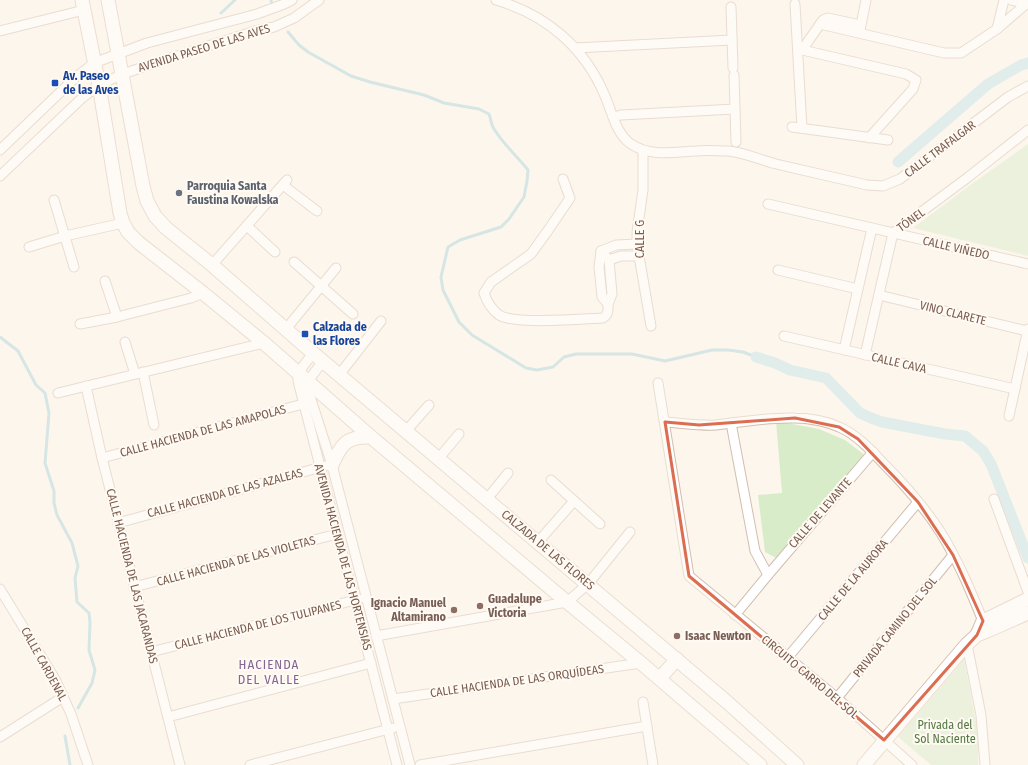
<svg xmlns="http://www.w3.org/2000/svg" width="1028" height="765" viewBox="0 0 1028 765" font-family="'Fira Sans Condensed',sans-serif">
<rect width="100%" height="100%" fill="#fdf6ec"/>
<g fill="#d8ecc9">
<polygon points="1028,144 1028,256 913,228 973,183"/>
<polygon points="776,421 819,429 845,440 866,456 778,559 765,552 758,495 782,493"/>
<polygon points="964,659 978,732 978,765 931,765 898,737"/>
</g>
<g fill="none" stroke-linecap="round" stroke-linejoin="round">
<g stroke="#a5d3da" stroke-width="3">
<polyline points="271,0 272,5"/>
<polyline points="221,13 235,0"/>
<path d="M288,32L299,45L308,52L351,76L370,82L424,95L444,103L479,109L489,114C491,119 491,125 494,129C503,144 517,156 528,170L527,181L524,197L509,219L501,227L460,240L448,247L441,277L443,290L459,322L472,335L526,368L537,370L553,367L564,357L576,354H632L665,361L712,350H728L743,352L756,357"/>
<polyline points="0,337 18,351 36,385 45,393 49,413 45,463 54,491 54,503 57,515 72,543 78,566 75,578 77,602 89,613 90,622 89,650 95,670 92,683 78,708"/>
<polyline points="65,736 70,765"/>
</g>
<g stroke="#bfe3e8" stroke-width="11">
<polyline points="898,162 988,84 1021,65 1028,63"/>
<polyline points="756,357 775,363 790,370 826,378 860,413 871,418 882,422 945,434 965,436 983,451 991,464 1028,558"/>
</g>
<defs>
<g id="street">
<path d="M496,0C547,15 585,48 605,96C612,112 616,134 631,144C650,157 674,152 696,151C707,150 718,151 729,151C746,153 760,160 776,164C806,171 837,178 867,185L883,186L900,179L1008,97L1028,86"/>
<polyline points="1004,0 997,29 1026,4"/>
<polyline points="1011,0 1028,4"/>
<polyline points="795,4 802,128"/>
<polyline points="731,7 733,68"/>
<polyline points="820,24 944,53 961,53 997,29"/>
<polyline points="860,30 866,0"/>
<polyline points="0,31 84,10"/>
<polyline points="575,48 732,40"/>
<polyline points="798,49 906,74 916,80 913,89 869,138"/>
<polyline points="802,50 823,20 828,18 860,25"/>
<polyline points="734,75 736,142"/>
<polyline points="613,117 621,115 735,109"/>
<polyline points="792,127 888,140"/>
<polyline points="0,150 76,77 94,63 147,43 257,14 284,4 292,0"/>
<polyline points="643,150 643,190 637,232 637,244 651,326"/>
<polyline points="0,176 81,99 99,85 123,74 149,65 255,31 274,27 294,18 319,0"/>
<path d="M563,179L570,198L549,229L531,254L491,282L484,293C487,302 491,309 499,315C514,325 583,319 603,318C609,314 608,310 608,304"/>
<polyline points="283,185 317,211"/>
<polyline points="54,200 74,267"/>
<polyline points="768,204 1028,264"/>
<polyline points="247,226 275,252"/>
<polyline points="29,247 65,236 123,223"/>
<polygon points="601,251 609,260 612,294 608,304 602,297 599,267"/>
<polyline points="601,251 616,245 637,244"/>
<polyline points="609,260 621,256 638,256"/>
<polyline points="294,262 353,314"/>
<polyline points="212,265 287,180"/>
<polyline points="778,270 858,289"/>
<polyline points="105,281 117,317"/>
<polyline points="879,295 1027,331"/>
<polyline points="80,324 117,317 191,298 203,293"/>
<polyline points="286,329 336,268"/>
<polyline points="784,336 1015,389"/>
<polyline points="125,342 135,374"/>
<polyline points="844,350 872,228"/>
<polyline points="313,353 298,373 298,381 397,765"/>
<polyline points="865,355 893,233 967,178 1028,130"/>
<polyline points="323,361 308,381 308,390 332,465 410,765"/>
<polyline points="143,372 154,425"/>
<polyline points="339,375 381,321"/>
<polyline points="658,383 689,576 837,698 912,765"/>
<polyline points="86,386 102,458 180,765"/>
<polyline points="58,393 264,343"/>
<polyline points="1009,416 1028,329"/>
<path d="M665,422C682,423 699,426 716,425C742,422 768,417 795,418C808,418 826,421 839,427C856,434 871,450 883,463C904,484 925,508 941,533C959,562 972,594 985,626"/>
<polyline points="731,423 755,551 768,575"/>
<polyline points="406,431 429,405"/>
<polyline points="102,458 303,404"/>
<polyline points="439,458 459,434"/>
<polyline points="551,480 600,524"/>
<polyline points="487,499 508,473"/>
<polyline points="994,499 1028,592"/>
<polyline points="118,523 325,466"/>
<polyline points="538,542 574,501"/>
<polyline points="134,587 337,534"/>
<polyline points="0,589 55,679 71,714 88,765"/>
<polyline points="735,615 768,575 873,452"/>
<polyline points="376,636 567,602 588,584 630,532"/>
<polyline points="967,644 981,715 985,765"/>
<polyline points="151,652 359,599"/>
<polyline points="788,657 918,502"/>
<polyline points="837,698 953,555"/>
<polyline points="393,699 641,663"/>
<polyline points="643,702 653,765"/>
<polyline points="168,717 371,663"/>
<polyline points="0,737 63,697"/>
<polyline points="250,765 393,728"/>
<polyline points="420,765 647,726"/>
</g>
<g id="secondary">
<polyline points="82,0 99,85 120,213 123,223 128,232 139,243 203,293 264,343 371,437 567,602 641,663 760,765"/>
<polyline points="108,0 143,186 147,201 155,216 166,228 212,265 313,353 727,702 797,765"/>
<path d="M332,465C341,444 347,436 371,437"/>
<polyline points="977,635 983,621 1028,599"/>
<polyline points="660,678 677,659"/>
<polyline points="864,765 967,644 977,635 987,631 1028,613"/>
</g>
</defs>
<use href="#street" stroke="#d1beb0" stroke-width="11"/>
<use href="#secondary" stroke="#d6c0b0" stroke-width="15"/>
<use href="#street" stroke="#fff" stroke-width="9"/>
<use href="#secondary" stroke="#fff" stroke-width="13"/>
</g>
<path d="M0 0H1028V765H0ZM795,418L839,427L858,439L918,502L953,555L983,621L977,635L884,740L689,576L665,422L699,425Z" fill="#fdf6ec" fill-opacity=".55" fill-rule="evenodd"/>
<path fill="none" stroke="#dc6d51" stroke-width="3" stroke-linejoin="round" d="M795,418L839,427L858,439L918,502L953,555L983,621L977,635L884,740L689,576L665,422L699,425Z"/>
<g fill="#1a4fb4" stroke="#fffaf3" stroke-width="1.5">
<rect x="51" y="79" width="8" height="8" rx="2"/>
<rect x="301" y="330" width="8" height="8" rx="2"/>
</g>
<circle fill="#6b7280" stroke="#fffaf3" stroke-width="1.5" cx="179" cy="193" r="4"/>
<g fill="#8d6e63" stroke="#fffaf3" stroke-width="1.5">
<circle cx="480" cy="606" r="4"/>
<circle cx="454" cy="610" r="4"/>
<circle cx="677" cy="636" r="4"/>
</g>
<g text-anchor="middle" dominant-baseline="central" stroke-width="4" stroke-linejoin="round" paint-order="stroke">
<g font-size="12" fill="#7a5c4d" stroke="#fffaf3">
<text transform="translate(204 48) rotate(-17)">AVENIDA PASEO DE LAS AVES</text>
<text transform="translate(940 149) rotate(-37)">CALLE TRAFALGAR</text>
<text transform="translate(911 220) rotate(-36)">TÓNEL</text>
<text transform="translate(640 239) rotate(-90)">CALLE G</text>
<text transform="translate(956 248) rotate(13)">CALLE VIÑEDO</text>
<text transform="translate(953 313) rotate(14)">VINO CLARETE</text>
<text transform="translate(899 363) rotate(13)">CALLE CAVA</text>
<text transform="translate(203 431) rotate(-15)">CALLE HACIENDA DE LAS AMAPOLAS</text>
<text transform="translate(225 493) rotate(-15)">CALLE HACIENDA DE LAS AZALEAS</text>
<text transform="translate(820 513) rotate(-49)">CALLE DE LEVANTE</text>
<text transform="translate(548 550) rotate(40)">CALZADA DE LAS FLORES</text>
<text transform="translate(343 557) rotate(75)">AVENIDA HACIENDA DE LAS HORTENSIAS</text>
<text transform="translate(236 561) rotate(-15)">CALLE HACIENDA DE LAS VIOLETAS</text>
<text transform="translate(132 576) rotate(76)">CALLE HACIENDA DE LAS JACARANDAS</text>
<text transform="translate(853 580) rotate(-50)">CALLE DE LA AURORA</text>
<text transform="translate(258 625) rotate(-14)">CALLE HACIENDA DE LOS TULIPANES</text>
<text transform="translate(895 627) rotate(-51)">PRIVADA CAMINO DEL SOL</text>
<text transform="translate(44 664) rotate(61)">CALLE CARDENAL</text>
<text transform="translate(810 677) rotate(40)">CIRCUITO CARRO DEL SOL</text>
<text transform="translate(517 681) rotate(-8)">CALLE HACIENDA DE LAS ORQUÍDEAS</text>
</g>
<g font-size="12" font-weight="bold" fill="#164399" stroke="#fffaf3" text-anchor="start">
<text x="63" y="76">Av. Paseo<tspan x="63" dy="14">de las Aves</tspan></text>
<text x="313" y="327">Calzada de<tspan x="313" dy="14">las Flores</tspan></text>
</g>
<g font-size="12" font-weight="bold" fill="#5b616d" stroke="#fffaf3" text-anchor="start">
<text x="187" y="186">Parroquia Santa<tspan x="187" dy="14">Faustina Kowalska</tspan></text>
</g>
<g font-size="12" font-weight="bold" fill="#785e54" stroke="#fffaf3" text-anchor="start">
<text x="488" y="599">Guadalupe<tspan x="488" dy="14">Victoria</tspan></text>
<text x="446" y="603" text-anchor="end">Ignacio Manuel<tspan x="446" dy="14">Altamirano</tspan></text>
<text x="685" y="636">Isaac Newton</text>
</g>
<g font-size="12" fill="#537a41" stroke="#fffaf3">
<text x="945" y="725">Privada del<tspan x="945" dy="14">Sol Naciente</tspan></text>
</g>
<g font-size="13" letter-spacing="1" fill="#846695" stroke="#fffaf3">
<text x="269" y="664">HACIENDA<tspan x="269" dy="15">DEL VALLE</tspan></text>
</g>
</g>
</svg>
